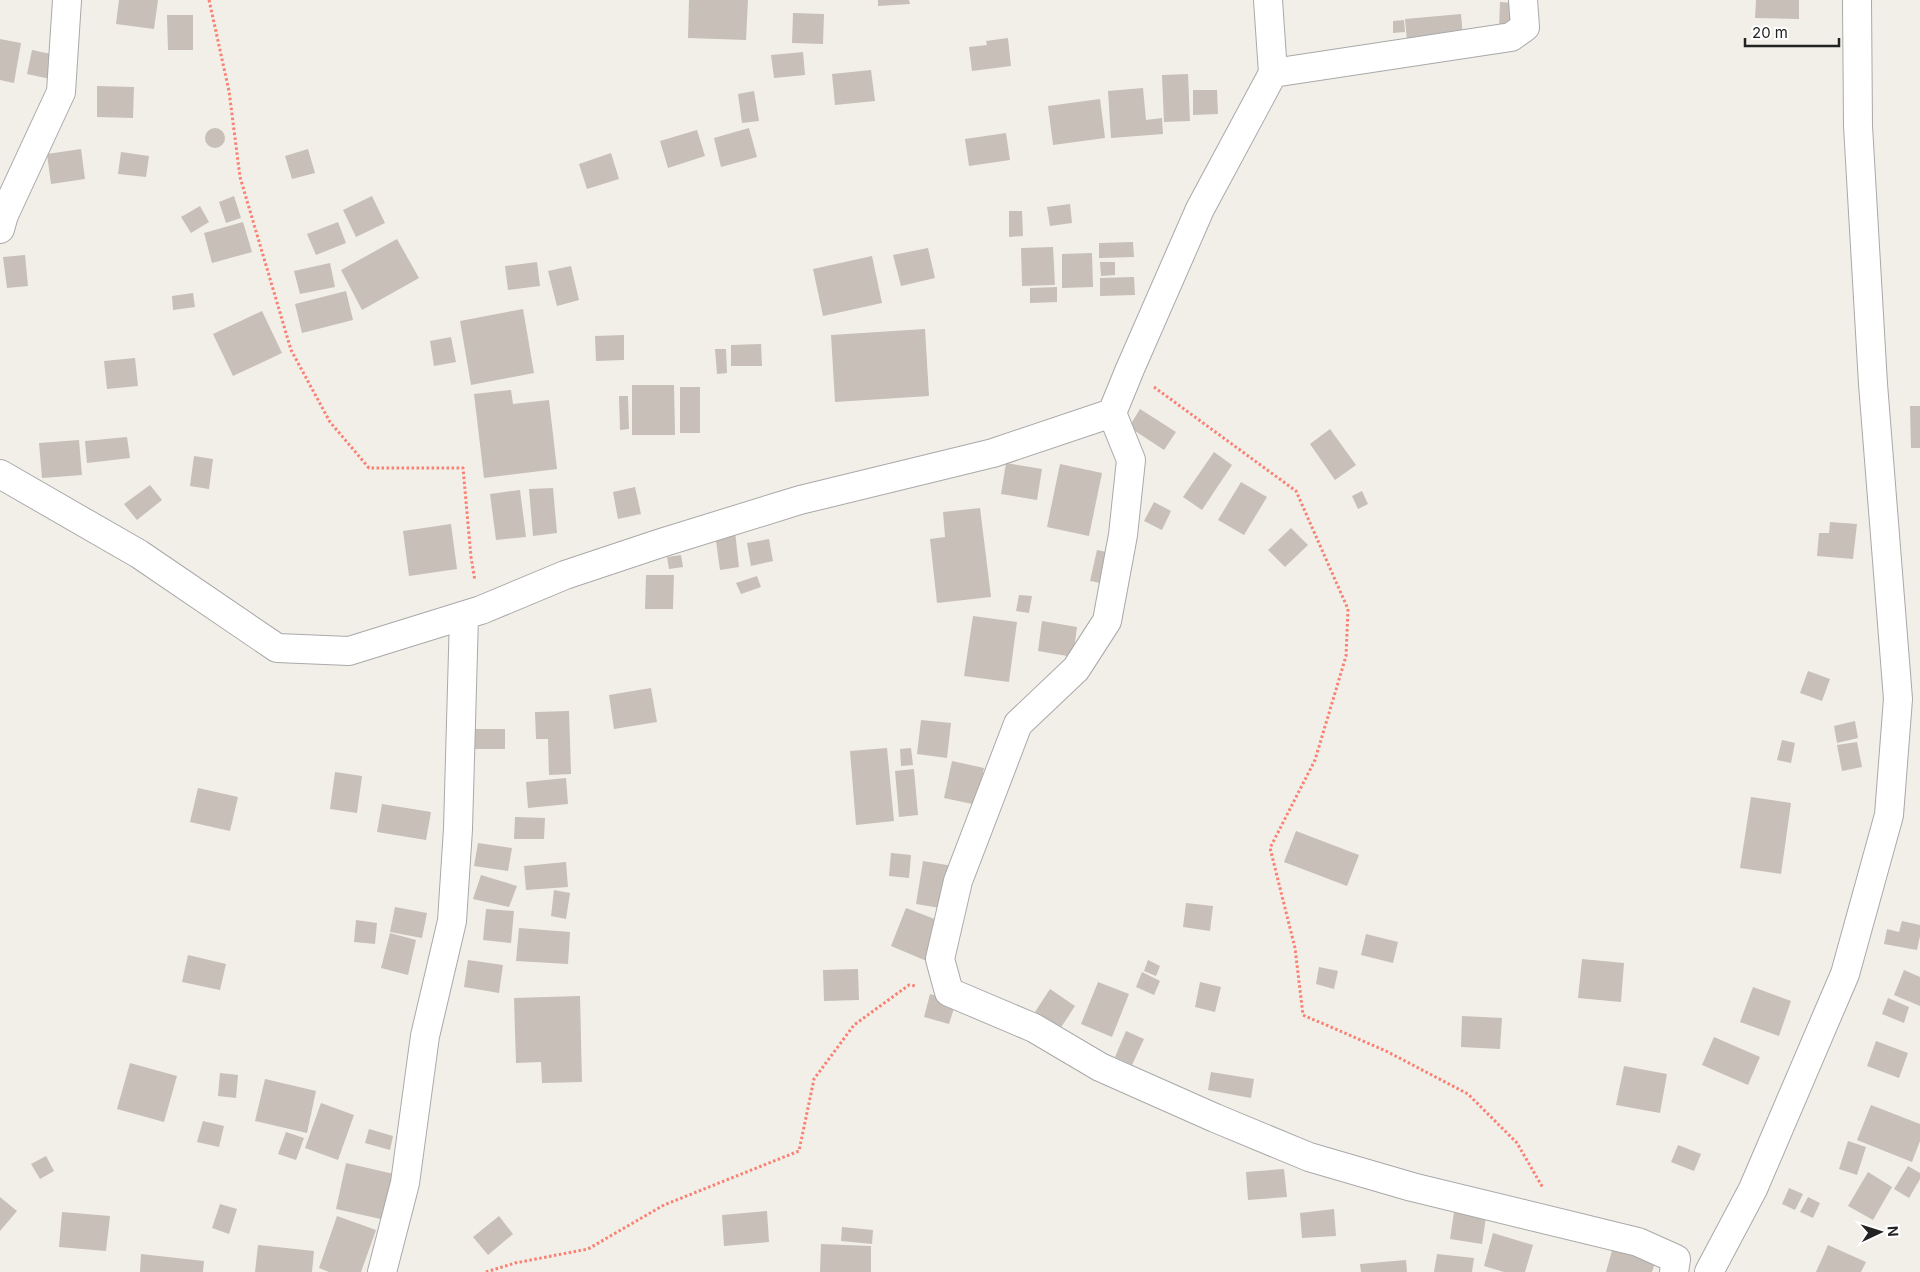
<svg xmlns="http://www.w3.org/2000/svg" width="1920" height="1272" viewBox="0 0 1920 1272" font-family="Inter,sans-serif">
<rect width="100%" height="100%" fill="#f2efe9"/>
<g fill="#c7bfb8">
<polygon points="119,0 158,0 154,29 116,24"/>
<polygon points="689,0 748,0 746,40 688,38"/>
<polygon points="878,0 909,0 910,4 878,6"/>
<polygon points="1756,0 1799,0 1799,19 1755,18"/>
<polygon points="1500,2 1515,3 1515,29 1499,29"/>
<polygon points="793,13 824,14 823,44 792,43"/>
<polygon points="1461,14 1463,36 1407,41 1405,19"/>
<polygon points="167,15 193,15 193,50 168,50"/>
<polygon points="1404,20 1405,32 1393,33 1393,21"/>
<polygon points="1008,38 1011,66 972,71 969,47 987,45 986,41"/>
<polygon points="0,39 21,43 14,83 0,80"/>
<polygon points="32,50 60,56 55,80 27,74"/>
<polygon points="803,52 805,75 774,78 771,55"/>
<polygon points="871,70 875,101 835,105 832,74"/>
<polygon points="1188,74 1190,121 1164,122 1162,75"/>
<polygon points="97,86 134,87 133,118 97,117"/>
<polygon points="1143,88 1146,120 1162,118 1163,134 1111,138 1108,91"/>
<polygon points="1193,90 1217,90 1218,114 1193,115"/>
<polygon points="754,91 759,121 742,123 738,94"/>
<polygon points="1100,99 1105,138 1053,145 1048,106"/>
<polygon points="749,128 757,157 721,167 714,138"/>
<circle cx="215" cy="138" r="10"/>
<polygon points="697,130 705,156 668,168 660,141"/>
<polygon points="1006,133 1010,160 969,166 965,139"/>
<polygon points="81,149 85,179 51,184 47,154"/>
<polygon points="308,149 315,173 292,179 285,156"/>
<polygon points="121,152 149,156 146,177 118,174"/>
<polygon points="611,153 619,179 587,189 579,164"/>
<polygon points="234,196 241,218 226,223 219,202"/>
<polygon points="372,196 385,223 356,237 343,210"/>
<polygon points="1070,204 1072,223 1050,226 1047,207"/>
<polygon points="200,206 209,222 191,233 181,217"/>
<polygon points="1009,211 1022,211 1023,236 1009,237"/>
<polygon points="243,222 252,252 212,263 204,233"/>
<polygon points="338,222 346,243 316,255 307,234"/>
<polygon points="397,239 419,278 362,310 341,270"/>
<polygon points="1133,242 1134,257 1099,258 1099,243"/>
<polygon points="1053,247 1055,285 1022,286 1021,248"/>
<polygon points="928,248 935,278 901,286 893,255"/>
<polygon points="1092,253 1093,287 1062,288 1062,254"/>
<polygon points="25,255 28,286 7,288 3,257"/>
<polygon points="872,256 882,303 823,316 813,269"/>
<polygon points="537,262 540,286 508,290 505,266"/>
<polygon points="1100,262 1115,262 1115,275 1101,276"/>
<polygon points="330,263 335,287 300,294 294,271"/>
<polygon points="571,266 579,300 557,306 548,271"/>
<polygon points="1134,277 1135,295 1100,296 1100,278"/>
<polygon points="1057,287 1057,302 1030,303 1030,288"/>
<polygon points="346,291 353,320 302,333 295,304"/>
<polygon points="193,293 195,307 173,310 172,296"/>
<polygon points="523,309 534,373 471,385 460,321"/>
<polygon points="262,311 282,353 233,376 213,334"/>
<polygon points="925,329 929,396 835,402 831,335"/>
<polygon points="624,335 624,360 596,361 595,336"/>
<polygon points="451,337 456,362 434,366 430,341"/>
<polygon points="761,344 762,366 731,366 731,345"/>
<polygon points="715,349 726,349 727,373 717,374"/>
<polygon points="135,358 138,386 107,389 104,361"/>
<polygon points="632,385 674,385 675,435 632,435"/>
<rect x="680" y="387" width="20" height="46"/>
<polygon points="511,390 513,404 549,400 557,469 484,478 474,394"/>
<polygon points="619,396 628,396 629,429 620,430"/>
<polygon points="1910,406 1920,406 1920,448 1911,448"/>
<polygon points="1140,409 1176,432 1164,450 1129,427"/>
<polygon points="1330,429 1356,465 1335,480 1310,444"/>
<polygon points="127,437 130,458 87,463 85,441"/>
<polygon points="79,440 82,475 42,478 39,443"/>
<polygon points="1214,452 1232,465 1202,510 1183,497"/>
<polygon points="194,456 213,459 209,489 190,486"/>
<polygon points="1006,463 1042,469 1037,500 1001,494"/>
<polygon points="1060,464 1102,473 1089,536 1047,527"/>
<polygon points="1241,482 1267,497 1244,535 1218,520"/>
<polygon points="150,485 162,500 137,520 124,504"/>
<polygon points="635,487 641,514 618,519 613,492"/>
<polygon points="553,488 557,533 533,536 529,489"/>
<polygon points="520,490 526,537 496,540 490,494"/>
<polygon points="1362,491 1368,504 1358,509 1352,496"/>
<polygon points="1154,502 1171,511 1162,530 1144,521"/>
<polygon points="980,508 991,597 937,603 930,539 945,537 943,512"/>
<polygon points="1830,522 1857,524 1853,559 1817,556 1819,533 1829,533"/>
<polygon points="451,524 457,569 409,576 403,531"/>
<polygon points="1291,528 1308,545 1285,567 1268,550"/>
<polygon points="735,531 739,567 720,570 715,534"/>
<polygon points="769,539 773,561 751,566 747,543"/>
<polygon points="1097,550 1116,554 1110,585 1090,581"/>
<polygon points="681,555 683,567 669,569 667,557"/>
<polygon points="646,575 674,575 673,609 645,609"/>
<polygon points="757,576 761,587 741,594 736,583"/>
<polygon points="1019,595 1032,596 1029,613 1016,611"/>
<polygon points="973,616 1017,622 1009,682 964,676"/>
<polygon points="1042,621 1077,627 1073,657 1038,651"/>
<polygon points="1808,671 1830,679 1822,701 1800,693"/>
<polygon points="651,688 657,722 614,729 609,695"/>
<polygon points="569,711 571,774 549,775 548,739 536,739 535,712"/>
<polygon points="921,720 951,723 947,758 917,754"/>
<polygon points="1855,721 1858,738 1837,743 1834,726"/>
<rect x="472" y="729" width="33" height="20"/>
<polygon points="1782,740 1795,743 1791,763 1777,760"/>
<polygon points="1857,742 1862,767 1842,771 1837,745"/>
<polygon points="887,748 894,821 856,825 850,751"/>
<polygon points="911,748 913,765 901,766 900,749"/>
<polygon points="952,761 984,768 977,805 944,798"/>
<polygon points="914,769 918,815 899,817 895,771"/>
<polygon points="335,772 362,776 357,813 330,809"/>
<polygon points="566,778 568,804 528,808 526,782"/>
<polygon points="198,788 238,797 230,831 190,822"/>
<polygon points="1751,797 1791,803 1781,874 1740,868"/>
<polygon points="382,804 431,812 426,840 377,832"/>
<polygon points="515,817 545,818 544,839 514,839"/>
<polygon points="1296,831 1359,855 1347,886 1284,862"/>
<polygon points="478,843 512,848 508,871 474,866"/>
<polygon points="891,853 911,855 909,878 889,876"/>
<polygon points="923,861 953,866 946,909 916,904"/>
<polygon points="566,862 568,887 526,890 524,866"/>
<polygon points="481,875 517,886 509,907 473,899"/>
<polygon points="554,890 570,893 566,919 551,916"/>
<polygon points="1186,903 1213,906 1210,931 1183,927"/>
<polygon points="395,907 427,913 422,938 390,932"/>
<polygon points="906,908 945,923 929,962 891,946"/>
<polygon points="486,909 514,911 511,943 483,940"/>
<polygon points="356,920 377,923 375,944 354,942"/>
<polygon points="1902,921 1920,925 1920,936 1917,950 1884,944 1887,929 1899,932"/>
<polygon points="519,928 570,932 568,964 516,961"/>
<polygon points="390,933 416,940 408,975 381,968"/>
<polygon points="1366,934 1398,942 1393,963 1361,955"/>
<polygon points="188,955 226,964 220,990 182,982"/>
<polygon points="1582,959 1624,963 1621,1002 1578,998"/>
<polygon points="468,960 503,965 499,993 464,987"/>
<polygon points="1148,960 1160,966 1156,976 1144,971"/>
<polygon points="1319,967 1338,971 1334,989 1316,984"/>
<polygon points="858,969 859,1000 824,1001 823,970"/>
<polygon points="1904,970 1920,977 1920,1006 1894,995"/>
<polygon points="1142,972 1160,981 1154,995 1136,987"/>
<polygon points="1098,982 1129,994 1112,1037 1081,1024"/>
<polygon points="1200,982 1221,987 1215,1012 1195,1007"/>
<polygon points="1753,987 1791,1001 1779,1036 1740,1022"/>
<polygon points="1050,989 1075,1006 1060,1029 1035,1012"/>
<polygon points="930,994 956,1002 949,1024 924,1017"/>
<polygon points="580,996 582,1082 542,1083 541,1062 516,1063 514,998"/>
<polygon points="1888,998 1909,1007 1904,1023 1882,1014"/>
<polygon points="1462,1016 1502,1018 1500,1049 1461,1047"/>
<polygon points="1126,1031 1144,1039 1132,1065 1115,1057"/>
<polygon points="1714,1037 1760,1057 1748,1085 1702,1065"/>
<polygon points="1876,1041 1908,1053 1899,1078 1867,1066"/>
<polygon points="130,1063 177,1076 164,1122 117,1109"/>
<polygon points="1624,1066 1667,1074 1660,1113 1616,1105"/>
<polygon points="1211,1072 1254,1079 1251,1098 1208,1090"/>
<polygon points="220,1073 238,1075 236,1098 218,1096"/>
<polygon points="265,1079 316,1091 307,1133 255,1121"/>
<polygon points="321,1103 354,1115 338,1160 305,1148"/>
<polygon points="1871,1105 1920,1124 1920,1141 1912,1162 1857,1140"/>
<polygon points="203,1121 224,1126 219,1147 197,1142"/>
<polygon points="369,1129 393,1136 390,1150 365,1143"/>
<polygon points="286,1132 304,1138 296,1160 278,1154"/>
<polygon points="1848,1141 1866,1147 1857,1175 1839,1169"/>
<polygon points="1678,1145 1701,1154 1694,1171 1671,1162"/>
<polygon points="46,1156 54,1171 40,1179 31,1164"/>
<polygon points="346,1163 394,1174 385,1220 336,1209"/>
<polygon points="1908,1166 1920,1173 1920,1179 1909,1198 1894,1189"/>
<polygon points="1284,1169 1287,1197 1248,1200 1246,1172"/>
<polygon points="1868,1172 1892,1187 1873,1220 1848,1206"/>
<polygon points="1789,1188 1803,1194 1795,1210 1782,1204"/>
<polygon points="0,1197 17,1211 0,1231"/>
<polygon points="1808,1197 1820,1203 1813,1218 1800,1212"/>
<polygon points="220,1204 237,1209 229,1234 212,1228"/>
<polygon points="1334,1209 1336,1236 1302,1238 1300,1213"/>
<polygon points="767,1211 769,1242 724,1246 722,1215"/>
<polygon points="62,1212 110,1216 106,1251 59,1247"/>
<polygon points="1454,1212 1486,1217 1482,1244 1450,1239"/>
<polygon points="337,1216 376,1230 361,1272 329,1272 319,1268"/>
<polygon points="499,1216 513,1234 488,1255 473,1237"/>
<polygon points="842,1227 873,1230 872,1244 841,1241"/>
<polygon points="1493,1233 1533,1245 1525,1272 1504,1272 1484,1266"/>
<polygon points="821,1244 871,1246 871,1272 820,1272"/>
<polygon points="258,1245 314,1251 312,1272 255,1272"/>
<polygon points="1828,1245 1866,1262 1861,1272 1816,1272"/>
<polygon points="1613,1247 1656,1260 1652,1272 1606,1272"/>
<polygon points="141,1254 204,1261 203,1272 140,1272"/>
<polygon points="1437,1254 1474,1258 1472,1272 1434,1272"/>
<polygon points="1406,1260 1407,1272 1361,1272 1360,1264"/>
</g>
<g fill="none" stroke-linecap="round" stroke-linejoin="round">
<defs>
<g id="street">
<polyline points="1273,73 1511,37 1525,27 1523,0"/>
<polyline points="0,229 4,215 61,92 67,0"/>
<polyline points="1112,413 1131,460 1123,535 1107,621 1076,669 1018,724 958,881 940,959 949,992 1034,1028 1100,1067 1215,1118 1309,1157 1412,1187 1638,1242 1676,1259 1674,1272"/>
<polyline points="0,474 139,554 277,648 349,651 481,610 565,575 661,543 800,500 993,453 1112,413 1130,369 1200,209 1273,73 1268,0"/>
<polyline points="382,1272 405,1183 425,1036 452,921 458,829 464,616"/>
<polyline points="1709,1272 1753,1189 1845,974 1889,815 1898,699 1873,384 1858,126 1857,0"/>
</g>
</defs>
<use href="#street" stroke="#a9a9a9" stroke-width="30"/>
<g stroke="#fa8072" stroke-width="3" stroke-dasharray="2.5 2.5" stroke-linecap="butt">
<polyline points="209,0 229,91 240,177 291,350 330,422 369,468 463,468 471,557 475,581"/>
<polyline points="1154,387 1296,491 1348,609 1346,656 1315,760 1270,848 1295,948 1303,1015 1386,1051 1468,1094 1517,1143 1543,1188"/>
<polyline points="486,1272 515,1263 588,1249 664,1205 799,1151 814,1079 854,1025 909,985 916,986"/>
</g>
<use href="#street" stroke="#fff" stroke-width="28"/>
</g>
<g transform="translate(1880 1232) rotate(86)" stroke="#ffffff" stroke-width="4" paint-order="stroke">
<path d="M0-4L9 19L0 12L-9 19Z" fill="#222222"/>
<text y="-8" font-size="14" font-weight="bold" text-anchor="middle" fill="#222222">N</text>
</g>
<path d="M1745 38v8h94v-8" fill="none" stroke="#222222" stroke-width="2.5"/>
<text x="1752" y="38" font-size="15" fill="#222222" stroke="#ffffff" stroke-width="4" paint-order="stroke">20 m</text>
</svg>
